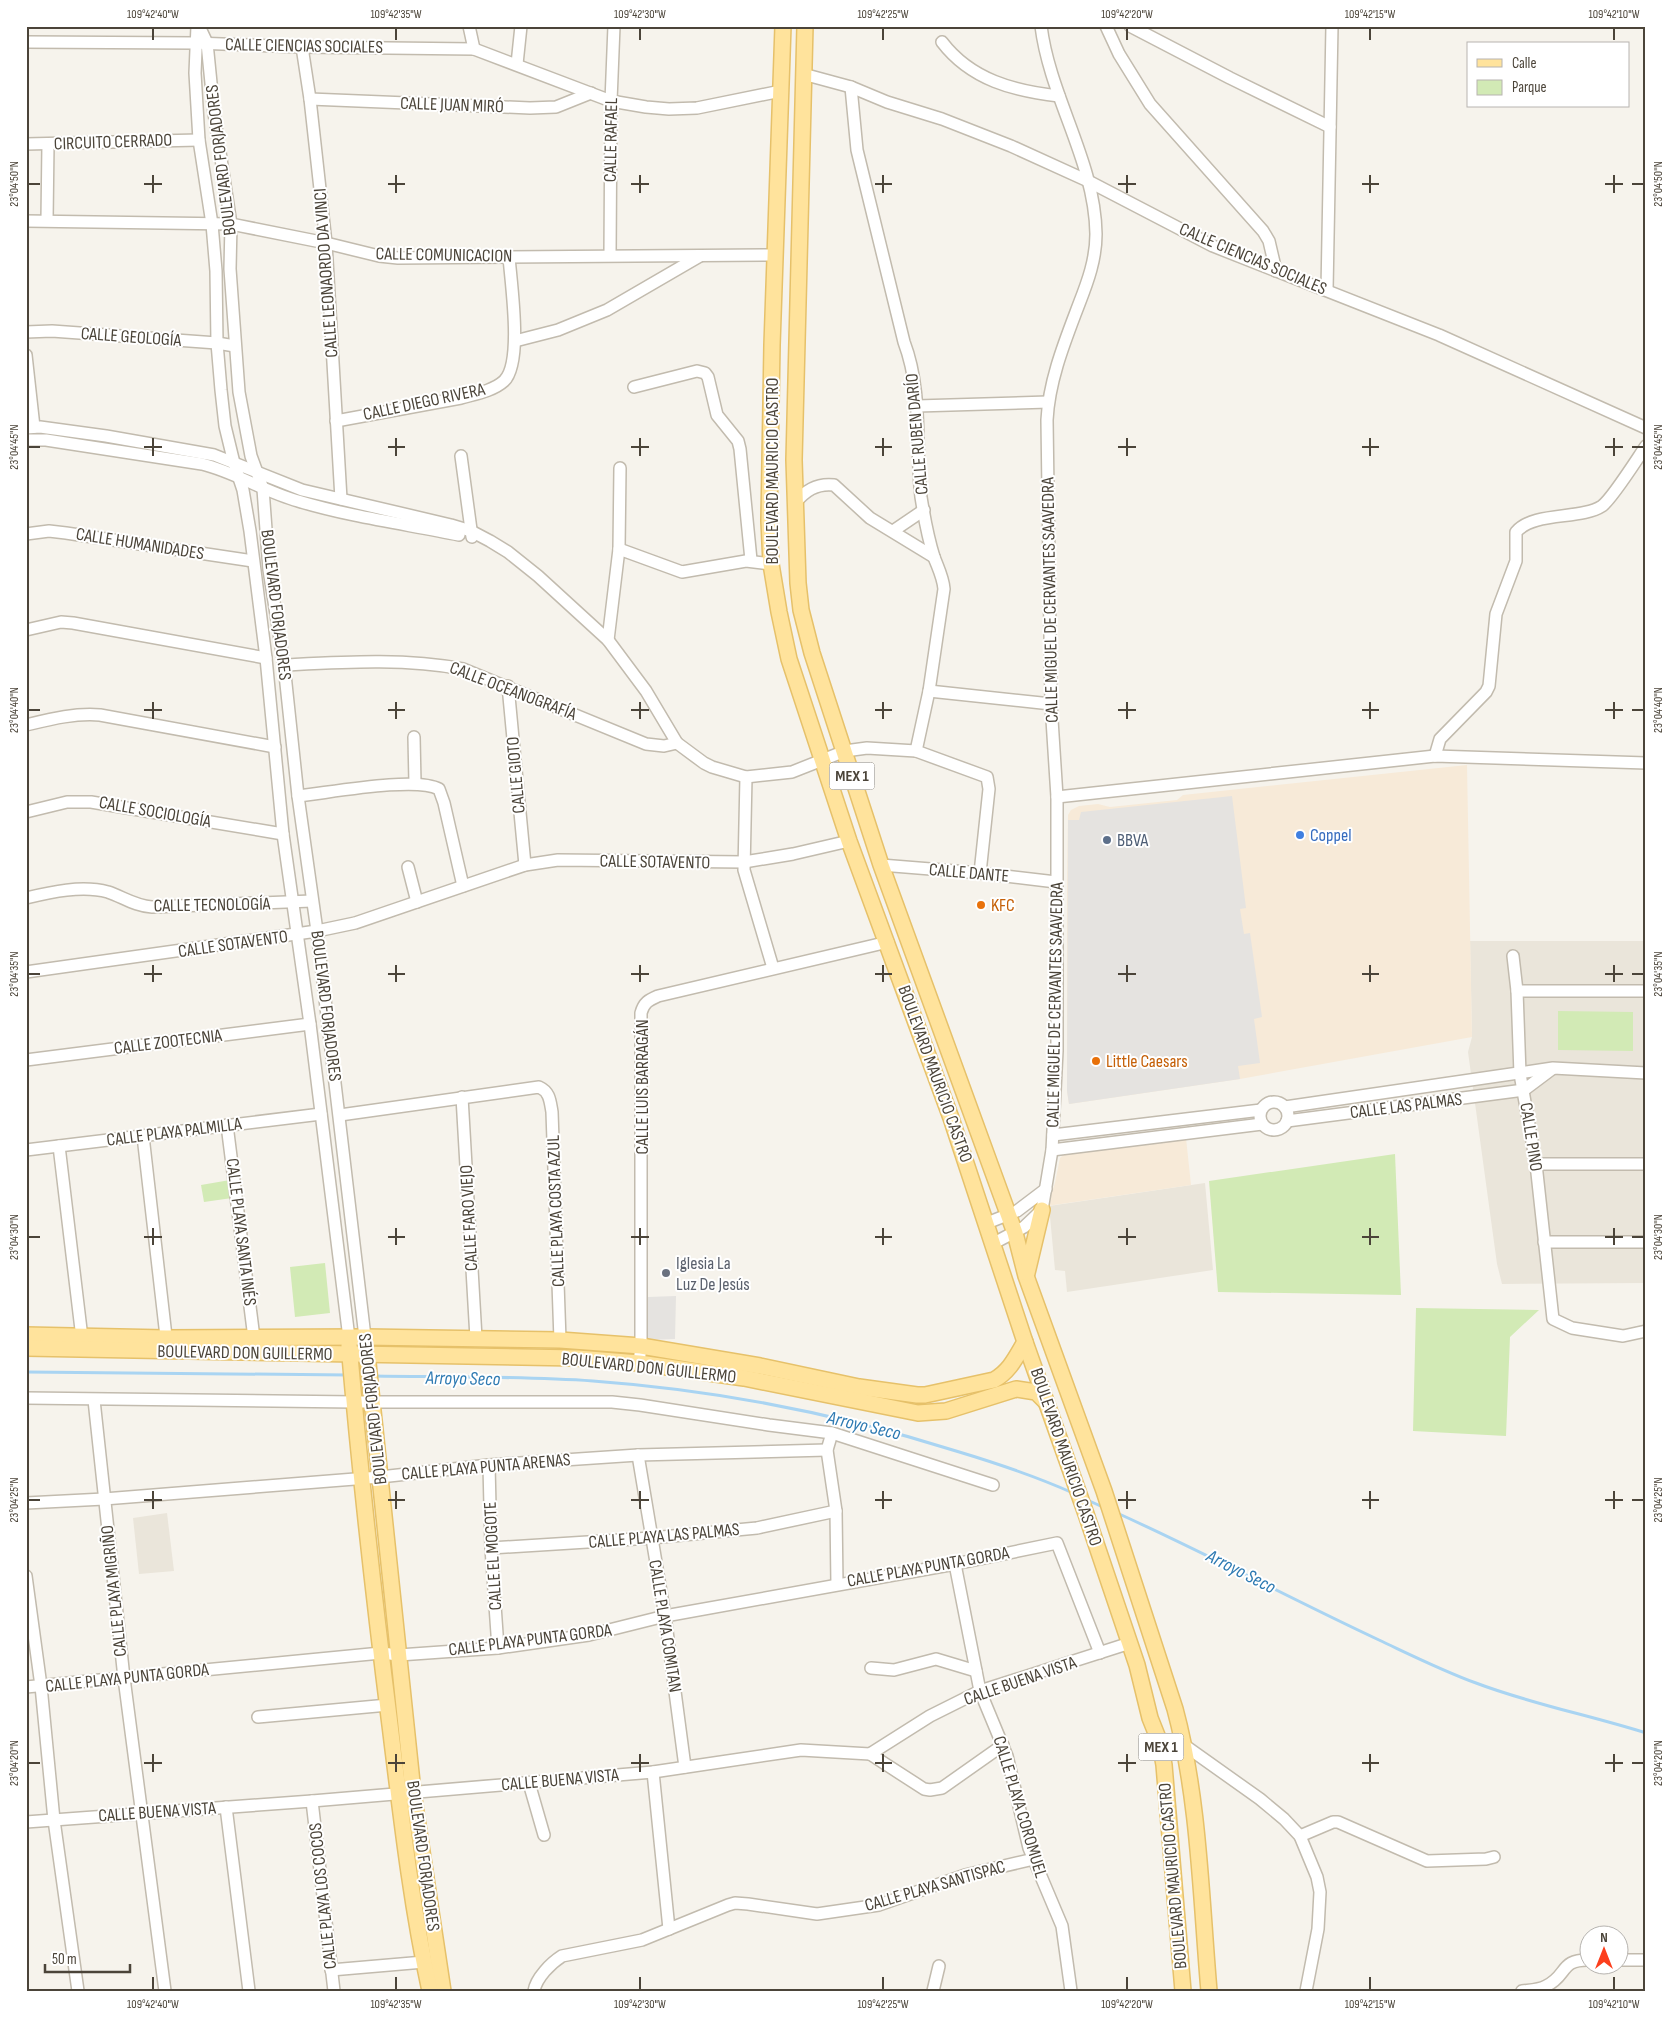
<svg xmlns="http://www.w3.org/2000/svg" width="1672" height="2017" viewBox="0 0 1672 2017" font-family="'Sofia Sans Condensed',sans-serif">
<rect width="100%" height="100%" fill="#f6f3ec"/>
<g fill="#eae5da">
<polygon points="1470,941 1646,941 1646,1283 1502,1284 1497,1264 1468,1052 1472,1037"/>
<polygon points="1205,1183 1213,1270 1067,1292 1065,1271 1055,1270 1049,1206"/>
<polygon points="167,1513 174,1571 139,1574 133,1518"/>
</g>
<g fill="#f7ead8">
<polygon points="1467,765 1472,1037 1240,1079 1069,1104 1067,1091 1067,893 1068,815 1071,810 1079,806 1098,804 1110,807 1177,800 1183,795"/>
<polygon points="1186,1138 1191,1185 1047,1206 1055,1183 1060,1158 1064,1154"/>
</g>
<g fill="#d2eab5">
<polygon points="1558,1011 1633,1012 1633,1051 1558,1050"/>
<polygon points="1395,1154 1401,1295 1218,1292 1209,1181"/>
<polygon points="230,1180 232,1198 204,1202 201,1185"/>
<polygon points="325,1263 330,1313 295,1317 290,1267"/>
<polygon points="1416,1308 1539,1310 1510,1337 1506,1436 1413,1431"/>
</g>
<g fill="#e5e3e0">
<polygon points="1232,796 1246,908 1240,909 1244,934 1250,933 1262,1017 1254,1019 1260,1063 1238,1066 1240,1079 1069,1104 1067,1091 1068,820 1079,820 1081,812"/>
<polygon points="676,1296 675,1339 648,1340 648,1297"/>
</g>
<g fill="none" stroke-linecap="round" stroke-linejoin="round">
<g stroke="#a9d4f2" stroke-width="3">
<polyline points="26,1372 348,1375"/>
<path d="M374,1376C447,1377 521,1376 593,1381C716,1390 839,1414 956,1451C996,1463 1035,1476 1073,1493"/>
<polyline points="1085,1499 1105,1508"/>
<path d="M1117,1513C1206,1553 1291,1599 1379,1640C1411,1655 1443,1671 1476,1683C1531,1704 1589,1715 1646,1733"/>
</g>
<defs>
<g id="minor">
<polyline points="197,26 195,73 199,140 212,224 216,271 217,343 221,390 225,426 234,463 243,490 250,531 266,658 283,834 310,1024 349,1338"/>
<polyline points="199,26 207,43 214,113 231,224 230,269 239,392 251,456 263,489 269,570 284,665 298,796 317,931 365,1337"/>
<polyline points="469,26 474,49"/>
<polyline points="1106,26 1119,54 1150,104 1263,231 1269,241 1276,271"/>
<polyline points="1130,26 1230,78 1330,127"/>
<polyline points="26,42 195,43 302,47 474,49 611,101 646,107 669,109 697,108 781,91"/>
<path d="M942,42C971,80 1014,91 1059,96"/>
<polyline points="302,47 310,99 326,243 341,499"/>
<polyline points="517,64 521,26"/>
<polyline points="803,74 851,87 887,102 942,119 1011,146 1088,181 1213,246 1439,335 1646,428"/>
<path d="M851,87L857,150L904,342C923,392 915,445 921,497C924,516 928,538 934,557C938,568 943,577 944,589L929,691L916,751"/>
<polyline points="310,99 530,108 556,107 591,93"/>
<polyline points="26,144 199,140"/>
<polyline points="47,220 48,144"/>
<polyline points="26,221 231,224 326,243 379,256 398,258 775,255"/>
<polyline points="610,255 611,101 614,26"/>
<polyline points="1327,290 1332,26"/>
<polyline points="26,332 52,331 217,343 235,346"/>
<polyline points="515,341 558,330 607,310 700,256"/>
<polyline points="26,355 34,427"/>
<polyline points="634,387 697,371 705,373 708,377 717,415 738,441 740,449 751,560"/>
<polyline points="917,406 1048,402"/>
<path d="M336,421L461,398C475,394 493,391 504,381C523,363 511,284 509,257"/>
<polyline points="26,428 40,427 106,436 214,455 302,490 451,525 471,531 490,541 508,552 538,576 608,640 646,691 677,743 704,763 712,767 746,777 792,772 845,751 867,748 916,751 987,777 989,789 980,873"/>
<path d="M26,440H46L202,464C235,472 265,492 298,501C351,517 405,524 459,535"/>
<polyline points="461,456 472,537"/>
<path d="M794,504C805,491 816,483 834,485L870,518L934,557"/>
<polyline points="893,531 924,510"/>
<polyline points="26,534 49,531 66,533 253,561"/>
<polyline points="619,549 682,572 746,561 771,564"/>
<polyline points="26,630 61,622 73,623 266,658"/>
<polyline points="608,640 619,549 620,468"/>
<path d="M284,665C344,662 404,658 463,669L646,744L664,746L677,743"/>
<polyline points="508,686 525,865"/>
<polyline points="929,691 1051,704"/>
<path d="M26,725C51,719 74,713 100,715L275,747"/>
<polyline points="414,737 415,783"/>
<path d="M1435,756L1440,739L1486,692L1489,686L1496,614L1516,561V532C1534,511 1581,520 1602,506C1612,499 1637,459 1646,446"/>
<polyline points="746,777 744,870 773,968"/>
<path d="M298,796C328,793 415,776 439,789L444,803L463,886"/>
<polyline points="1057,797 1435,756 1646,763"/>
<polyline points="26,812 67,802 91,802 283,834"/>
<polyline points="881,865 980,873 1056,882"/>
<polyline points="408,867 417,902"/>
<path d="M26,898C51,892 82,885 108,892C123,897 135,906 152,907L312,901"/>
<polyline points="1513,956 1517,991 1520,1074 1536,1164 1553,1319 1572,1328 1623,1336 1646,1331"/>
<polyline points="26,972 317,931 355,923 525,865 558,860 744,862 793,854 849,841"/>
<polyline points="1517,991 1646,991"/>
<polyline points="26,1060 310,1024"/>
<polyline points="462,1097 476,1338"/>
<circle cx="1274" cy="1116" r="14"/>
<polyline points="1285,1107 1553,1068 1646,1073"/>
<path d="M340,1115L539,1087C550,1092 550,1101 552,1112L560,1340"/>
<polyline points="1287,1121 1524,1090 1552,1069"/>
<polyline points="227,1125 254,1338"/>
<polyline points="1053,1135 1261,1110"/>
<polyline points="143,1136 167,1345"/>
<polyline points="59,1146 82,1338"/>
<polyline points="26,1150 321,1114"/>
<polyline points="1052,1150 1262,1124"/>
<polyline points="1536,1164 1646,1164"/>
<polyline points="987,1223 1017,1211 1046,1189"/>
<polyline points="1544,1242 1646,1242"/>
<path d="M994,1243L1024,1227L1042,1210L1052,1150L1057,1051V797L1051,704L1047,420C1049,380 1065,341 1079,304C1088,281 1096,259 1096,234C1095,161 1050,98 1041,26"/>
<path d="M639,1363L641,1346V1013C644,1002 649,1000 658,996L888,942"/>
<polyline points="26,1398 354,1402 612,1402 640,1405 769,1425 832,1433 993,1485"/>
<polyline points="94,1400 124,1678 165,1991"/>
<polyline points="832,1433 827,1450 836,1511 837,1584"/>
<polyline points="638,1455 665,1616 685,1767"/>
<polyline points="489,1465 491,1548 498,1648"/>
<polyline points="26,1503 104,1499 380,1477 489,1465 638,1455 827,1450"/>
<polyline points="491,1548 651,1538 757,1528 836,1511"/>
<polyline points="955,1564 980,1691 1007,1756 1029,1848 1062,1926 1071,1991"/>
<polyline points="26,1576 41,1686 54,1820 78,1991"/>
<polyline points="871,1668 894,1670 936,1659 976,1671"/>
<polyline points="26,1687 381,1653 399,1655 498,1648 589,1635 665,1616 955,1564 1057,1543 1100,1653"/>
<polyline points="258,1717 388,1705"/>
<polyline points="1184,1745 1260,1799 1284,1819 1300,1836 1317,1877 1320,1892 1318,1929 1306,1991"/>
<polyline points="870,1754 924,1789 930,1790 942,1788 1003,1745"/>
<polyline points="653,1772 669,1929"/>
<polyline points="529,1783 544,1835"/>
<polyline points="312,1801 334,1991"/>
<polyline points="226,1807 249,1991"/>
<polyline points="26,1822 312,1801 653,1772 801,1750 870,1754 930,1716 980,1691 1130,1643"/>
<polyline points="1300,1836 1333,1822 1338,1822 1427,1861 1486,1859 1494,1857"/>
<polyline points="1620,1960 1646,1960"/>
<polyline points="331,1970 424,1962"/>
<path d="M534,1991C536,1978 551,1963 562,1956L642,1940L728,1905L735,1903L748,1904L817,1914L879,1905L965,1875L1034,1859"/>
<polyline points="933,1991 939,1966"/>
<path d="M1522,1991C1530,1990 1539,1990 1546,1986C1568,1976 1559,1959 1590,1960"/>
</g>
<g id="major">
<polyline points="783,26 772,345 769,521 771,564 779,612 789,659 849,841 951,1118 1025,1342 1086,1514 1137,1665 1150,1718 1160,1743 1164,1765 1183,1991"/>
<path d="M805,26L794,460L798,583L801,610L812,653L881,865L1015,1233L1026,1276L1104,1491L1175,1709C1199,1798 1201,1899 1209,1991"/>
<polyline points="1027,1273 1042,1210"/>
<path d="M26,1335L166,1338L365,1337L560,1340L641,1346L760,1366L859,1387L917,1395H925L994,1380C1010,1371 1016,1357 1025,1342"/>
<polyline points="366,1344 413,1792 443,1991"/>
<path d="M349,1345C360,1472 374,1599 390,1725C401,1814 411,1904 430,1991"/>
<polyline points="26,1348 577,1358 639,1363 744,1378 918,1413 946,1411 1016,1389 1036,1392 1046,1402"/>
</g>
</defs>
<use href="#minor" stroke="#c2bbae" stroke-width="14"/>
<use href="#major" stroke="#e6c16a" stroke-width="18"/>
<use href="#minor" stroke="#fff" stroke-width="11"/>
<use href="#major" stroke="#ffe39c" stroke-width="15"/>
</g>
<path fill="none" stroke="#4b4439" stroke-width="2" d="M153,28V40M396,28V40M640,28V40M883,28V40M1127,28V40M1370,28V40M1614,28V40M153,175V193M396,175V193M640,175V193M883,175V193M1127,175V193M1370,175V193M1614,175V193M28,184H40M144,184H162M388,184H405M631,184H649M875,184H892M1118,184H1136M1362,184H1379M1605,184H1623M1632,184H1644M153,438V456M396,438V456M640,438V456M883,438V456M1127,438V456M1370,438V456M1614,438V456M28,447H40M144,447H162M388,447H405M631,447H649M875,447H892M1118,447H1136M1362,447H1379M1605,447H1623M1632,447H1644M153,702V719M396,702V719M640,702V719M883,702V719M1127,702V719M1370,702V719M1614,702V719M28,710H40M144,710H162M388,710H405M631,710H649M875,710H892M1118,710H1136M1362,710H1379M1605,710H1623M1632,710H1644M153,965V982M396,965V982M640,965V982M883,965V982M1127,965V982M1370,965V982M1614,965V982M28,974H40M144,974H162M388,974H405M631,974H649M875,974H892M1118,974H1136M1362,974H1379M1605,974H1623M1632,974H1644M153,1228V1245M396,1228V1245M640,1228V1245M883,1228V1245M1127,1228V1245M1370,1228V1245M1614,1228V1245M28,1237H40M144,1237H162M388,1237H405M631,1237H649M875,1237H892M1118,1237H1136M1362,1237H1379M1605,1237H1623M1632,1237H1644M153,1491V1509M396,1491V1509M640,1491V1509M883,1491V1509M1127,1491V1509M1370,1491V1509M1614,1491V1509M28,1500H40M144,1500H162M388,1500H405M631,1500H649M875,1500H892M1118,1500H1136M1362,1500H1379M1605,1500H1623M1632,1500H1644M153,1754V1772M396,1754V1772M640,1754V1772M883,1754V1772M1127,1754V1772M1370,1754V1772M1614,1754V1772M28,1763H40M144,1763H162M388,1763H405M631,1763H649M875,1763H892M1118,1763H1136M1362,1763H1379M1605,1763H1623M1632,1763H1644M153,1977V1990M396,1977V1990M640,1977V1990M883,1977V1990M1127,1977V1990M1370,1977V1990M1614,1977V1990"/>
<circle fill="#3f7fe0" stroke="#fff" stroke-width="2" cx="1300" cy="835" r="5"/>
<circle fill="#5c6f8a" stroke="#fff" stroke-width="2" cx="1107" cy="840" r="5"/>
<g fill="#e8710a" stroke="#fff" stroke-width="2">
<circle cx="981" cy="905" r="5"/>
<circle cx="1096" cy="1061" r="5"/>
</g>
<circle fill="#6b7280" stroke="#fff" stroke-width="2" cx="666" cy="1273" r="5"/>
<g text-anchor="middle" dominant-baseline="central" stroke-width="4" stroke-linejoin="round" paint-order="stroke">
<g fill="#fff" stroke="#817c74" stroke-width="1">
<rect x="829.5" y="762.5" width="45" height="27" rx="4"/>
<rect x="1138.5" y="1733.5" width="45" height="27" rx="4"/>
</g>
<g font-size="16" font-weight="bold" fill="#4b4439">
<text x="852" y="776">MEX 1</text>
<text x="1161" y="1747">MEX 1</text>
</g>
<g font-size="18" fill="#4b4439" stroke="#fff">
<text transform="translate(304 46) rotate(1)">CALLE CIENCIAS SOCIALES</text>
<text transform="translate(452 105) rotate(2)">CALLE JUAN MIRÓ</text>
<text transform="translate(611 140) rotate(-89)">CALLE RAFAEL</text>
<text transform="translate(113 142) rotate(-2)">CIRCUITO CERRADO</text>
<text transform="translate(221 160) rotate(-97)">BOULEVARD FORJADORES</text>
<text transform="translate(444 255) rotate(1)">CALLE COMUNICACION</text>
<text transform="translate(1253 259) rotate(23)">CALLE CIENCIAS SOCIALES</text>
<text transform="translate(326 273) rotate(-94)">CALLE LEONAORDO DA VINCI</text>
<text transform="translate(131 337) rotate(4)">CALLE GEOLOGÍA</text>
<text transform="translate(424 402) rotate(-12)">CALLE DIEGO RIVERA</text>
<text transform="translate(917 434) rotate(-95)">CALLE RUBEN DARÍO</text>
<text transform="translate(772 471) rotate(-90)">BOULEVARD MAURICIO CASTRO</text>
<text transform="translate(140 544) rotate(9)">CALLE HUMANIDADES</text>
<text transform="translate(1050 600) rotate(-91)">CALLE MIGUEL DE CERVANTES SAAVEDRA</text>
<text transform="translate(276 605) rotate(83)">BOULEVARD FORJADORES</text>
<text transform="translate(513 691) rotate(21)">CALLE OCEANOGRAFÍA</text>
<text transform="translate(516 775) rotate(-95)">CALLE GIOTO</text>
<text transform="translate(155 812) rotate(10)">CALLE SOCIOLOGÍA</text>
<text transform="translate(655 862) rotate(1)">CALLE SOTAVENTO</text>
<text transform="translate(969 873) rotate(5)">CALLE DANTE</text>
<text transform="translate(212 905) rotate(-1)">CALLE TECNOLOGÍA</text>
<text transform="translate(233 944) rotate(-8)">CALLE SOTAVENTO</text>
<text transform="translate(1055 1005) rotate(-89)">CALLE MIGUEL DE CERVANTES SAAVEDRA</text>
<text transform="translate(326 1006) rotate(83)">BOULEVARD FORJADORES</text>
<text transform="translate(168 1042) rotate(-7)">CALLE ZOOTECNIA</text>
<text transform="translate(935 1074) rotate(70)">BOULEVARD MAURICIO CASTRO</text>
<text transform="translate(642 1087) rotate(-90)">CALLE LUIS BARRAGÁN</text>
<text transform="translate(1406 1106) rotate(-7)">CALLE LAS PALMAS</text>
<text transform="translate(174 1132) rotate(-7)">CALLE PLAYA PALMILLA</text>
<text transform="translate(1531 1137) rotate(81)">CALLE PINO</text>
<text transform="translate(556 1211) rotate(-92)">CALLE PLAYA COSTA AZUL</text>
<text transform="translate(469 1218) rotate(-93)">CALLE FARO VIEJO</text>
<text transform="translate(241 1232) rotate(83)">CALLE PLAYA SANTA INÉS</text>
<text transform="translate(245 1353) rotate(1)">BOULEVARD DON GUILLERMO</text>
<text transform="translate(649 1368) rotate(6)">BOULEVARD DON GUILLERMO</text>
<text transform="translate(373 1409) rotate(-96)">BOULEVARD FORJADORES</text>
<text transform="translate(1066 1457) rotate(71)">BOULEVARD MAURICIO CASTRO</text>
<text transform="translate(486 1467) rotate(-5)">CALLE PLAYA PUNTA ARENAS</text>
<text transform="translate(664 1536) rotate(-5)">CALLE PLAYA LAS PALMAS</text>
<text transform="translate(493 1556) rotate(-93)">CALLE EL MOGOTE</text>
<text transform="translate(928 1567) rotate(-10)">CALLE PLAYA PUNTA GORDA</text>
<text transform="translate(114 1591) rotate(-96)">CALLE PLAYA MIGRIÑO</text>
<text transform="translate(665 1626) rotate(81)">CALLE PLAYA COMITAN</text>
<text transform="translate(530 1640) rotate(-7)">CALLE PLAYA PUNTA GORDA</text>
<text transform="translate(127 1678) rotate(-6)">CALLE PLAYA PUNTA GORDA</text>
<text transform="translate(1020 1681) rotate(-19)">CALLE BUENA VISTA</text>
<text transform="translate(560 1780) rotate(-5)">CALLE BUENA VISTA</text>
<text transform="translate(1020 1807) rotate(73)">CALLE PLAYA COROMUEL</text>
<text transform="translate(157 1812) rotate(-4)">CALLE BUENA VISTA</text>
<text transform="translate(423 1856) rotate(82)">BOULEVARD FORJADORES</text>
<text transform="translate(1173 1876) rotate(-95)">BOULEVARD MAURICIO CASTRO</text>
<text transform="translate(935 1886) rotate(-16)">CALLE PLAYA SANTISPAC</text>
<text transform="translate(323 1896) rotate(-96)">CALLE PLAYA LOS COCOS</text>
</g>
<g font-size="18" fill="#366cbe" stroke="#fff" text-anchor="start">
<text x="1310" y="835">Coppel</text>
</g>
<g font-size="18" fill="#4e5e75" stroke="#fff" text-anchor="start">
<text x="1117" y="840">BBVA</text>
</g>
<g font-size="18" fill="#c56008" stroke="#fff" text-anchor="start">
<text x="991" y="905">KFC</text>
<text x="1106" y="1061">Little Caesars</text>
</g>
<g font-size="18" fill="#5b616d" stroke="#fff" text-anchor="start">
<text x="676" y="1263">Iglesia La<tspan x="676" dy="21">Luz De Jesús</tspan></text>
</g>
<g font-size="19" font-style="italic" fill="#2e7ab2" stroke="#fff">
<text transform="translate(463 1379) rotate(1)">Arroyo Seco</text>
<text transform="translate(864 1426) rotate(13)">Arroyo Seco</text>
<text transform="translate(1241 1572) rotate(27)">Arroyo Seco</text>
</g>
</g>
<rect width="1672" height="2017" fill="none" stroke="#ffffff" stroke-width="55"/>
<rect x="1467" y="42" width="162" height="65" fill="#ffffff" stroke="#b7b4b0"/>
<rect x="1477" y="59" width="25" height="8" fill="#ffe39c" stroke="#b7b4b0"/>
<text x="1512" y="68" font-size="15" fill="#4b4439">Calle</text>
<rect x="1477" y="80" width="25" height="15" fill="#d2eab5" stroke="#b7b4b0"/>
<text x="1512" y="92" font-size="15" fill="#4b4439">Parque</text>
<g transform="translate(1604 1950)"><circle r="24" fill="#ffffff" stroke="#b7b4b0"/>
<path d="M0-4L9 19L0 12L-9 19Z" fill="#fc3f1d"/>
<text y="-8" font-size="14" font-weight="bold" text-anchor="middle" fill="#4b4439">N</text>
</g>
<path d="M45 1964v8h85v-8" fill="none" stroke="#4b4439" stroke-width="2.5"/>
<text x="52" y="1964" font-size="15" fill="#4b4439" stroke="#ffffff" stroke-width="4" paint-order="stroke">50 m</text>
<rect x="28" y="28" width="1616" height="1962" fill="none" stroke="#4b4439" stroke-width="2"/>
<g font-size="12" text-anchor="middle" fill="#4b4439">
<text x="153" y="18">109°42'40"W</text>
<text x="396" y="18">109°42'35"W</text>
<text x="640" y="18">109°42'30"W</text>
<text x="883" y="18">109°42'25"W</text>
<text x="1127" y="18">109°42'20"W</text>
<text x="1370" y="18">109°42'15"W</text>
<text x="1614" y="18">109°42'10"W</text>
<text transform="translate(14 184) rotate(-90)" y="4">23°04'50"N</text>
<text transform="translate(1658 184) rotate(-90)" y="4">23°04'50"N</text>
<text transform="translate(14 447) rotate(-90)" y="4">23°04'45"N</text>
<text transform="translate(1658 447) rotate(-90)" y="4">23°04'45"N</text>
<text transform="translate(14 710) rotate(-90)" y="4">23°04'40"N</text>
<text transform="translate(1658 710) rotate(-90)" y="4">23°04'40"N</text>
<text transform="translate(14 974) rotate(-90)" y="4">23°04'35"N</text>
<text transform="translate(1658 974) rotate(-90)" y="4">23°04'35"N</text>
<text transform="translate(14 1237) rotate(-90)" y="4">23°04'30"N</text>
<text transform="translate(1658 1237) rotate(-90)" y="4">23°04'30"N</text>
<text transform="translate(14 1500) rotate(-90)" y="4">23°04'25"N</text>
<text transform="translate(1658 1500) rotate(-90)" y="4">23°04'25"N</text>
<text transform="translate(14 1763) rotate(-90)" y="4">23°04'20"N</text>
<text transform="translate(1658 1763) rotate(-90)" y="4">23°04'20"N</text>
<text x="153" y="2008">109°42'40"W</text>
<text x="396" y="2008">109°42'35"W</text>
<text x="640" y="2008">109°42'30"W</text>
<text x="883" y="2008">109°42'25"W</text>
<text x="1127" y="2008">109°42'20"W</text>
<text x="1370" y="2008">109°42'15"W</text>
<text x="1614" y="2008">109°42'10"W</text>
</g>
</svg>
